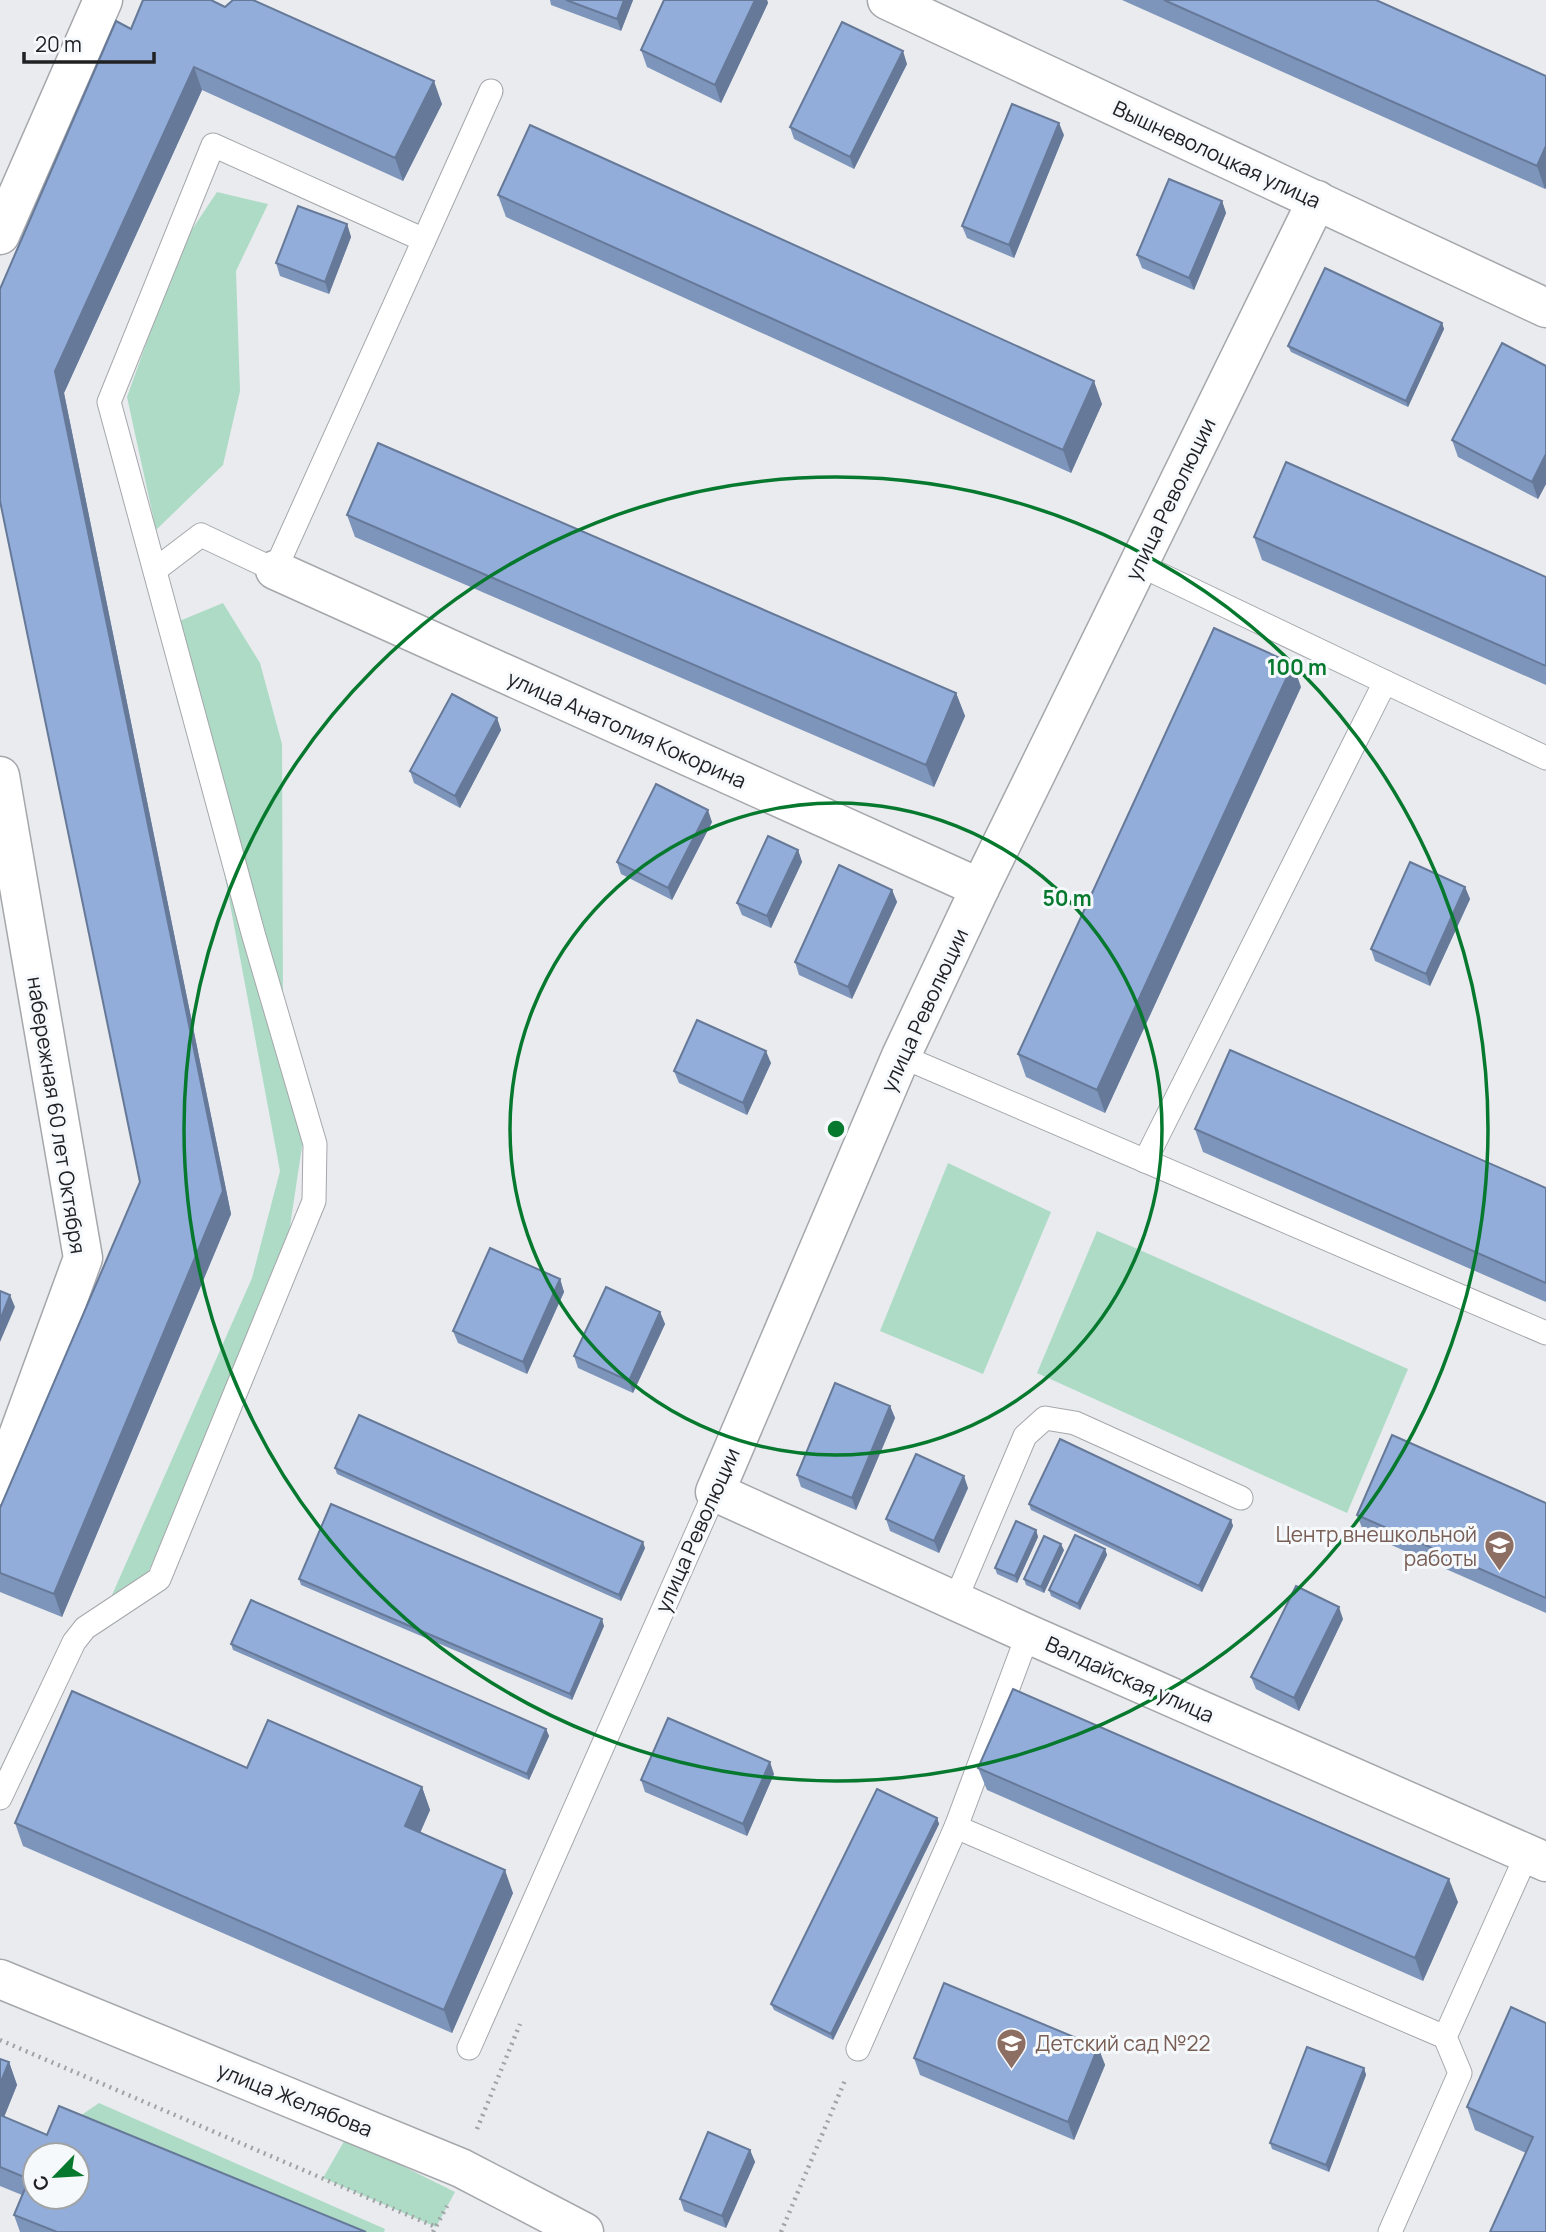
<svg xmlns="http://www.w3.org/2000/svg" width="1546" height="2232" viewBox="0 0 1546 2232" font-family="Manrope,sans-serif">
<rect width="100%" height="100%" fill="#e9ebef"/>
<g fill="#aedbc6">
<polygon points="217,192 268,204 236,271 240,391 223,465 156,530 127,397 181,246"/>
<polygon points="223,603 260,663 282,744 283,1003 308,1107 282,1279 132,1607 112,1595 252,1278 280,1171 215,824 177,700 165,627"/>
<polygon points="948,1163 1051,1212 983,1374 880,1331"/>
<polygon points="1097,1231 1408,1369 1347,1513 1037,1373"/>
<polygon points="99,2103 385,2229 384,2232 357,2232 77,2118"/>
<polygon points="346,2138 455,2192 436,2227 323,2178"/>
</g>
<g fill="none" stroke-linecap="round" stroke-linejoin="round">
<defs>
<g id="lane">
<polyline points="424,240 491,91"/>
<polyline points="1138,564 1385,682"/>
<polyline points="901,1056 1546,1333"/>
<polyline points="1145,1161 1385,682 1546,758"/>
<polyline points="955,1601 1025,1436 1045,1418 1075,1423 1241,1498"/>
<polyline points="0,1798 74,1642 85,1628 159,1579 314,1201 315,1144 253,933 109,402 213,145 424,240 275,570 201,535 155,570"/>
<polyline points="956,1827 1445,2037"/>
<polyline points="469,2048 715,1492"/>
<polyline points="858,2049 956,1827 1028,1634"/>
<polyline points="1390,2232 1460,2073 1445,2037 1527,1854"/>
</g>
<g id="street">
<polyline points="887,0 1546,308"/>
<polyline points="1317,200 980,888 901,1056 715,1492 1028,1634 1546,1862"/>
<polyline points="0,235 103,0"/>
<polyline points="275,570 980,888"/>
<polyline points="0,776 83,1258 0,1485"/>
<polyline points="0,1979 461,2168 584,2232"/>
</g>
</defs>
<use href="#lane" stroke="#a5a7ab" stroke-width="25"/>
<use href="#street" stroke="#a5a7ab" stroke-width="41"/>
<g stroke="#a0a2a5" stroke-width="4.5" stroke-dasharray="2 5" stroke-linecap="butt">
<polyline points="0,2040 436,2227"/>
<polyline points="477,2129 520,2024"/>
<polyline points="433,2232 447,2206"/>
<polyline points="781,2232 846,2078"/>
</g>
<use href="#lane" stroke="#fff" stroke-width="23"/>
<use href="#street" stroke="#fff" stroke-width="38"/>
</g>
<g fill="#7e95bb">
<polygon points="550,0 633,0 621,31 551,5"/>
<polygon points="664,0 767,0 768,3 721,103 647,67 641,50"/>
<polygon points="1122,0 1376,0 1546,76 1545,189"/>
<polygon points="225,7 442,104 403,181 202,90 64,393 231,1214 62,1617 0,1592 0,1508 140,1182 0,501 131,29"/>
<polygon points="907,64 854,169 794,139 790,127"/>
<polygon points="1064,135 1014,258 967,238 962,226"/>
<polygon points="498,195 1102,404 1071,473 506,217"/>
<polygon points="1222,201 1226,213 1194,290 1142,268 1137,255"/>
<polygon points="347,224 351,237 329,294 280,276 276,263"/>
<polygon points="1442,323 1444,329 1408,407 1291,352 1288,346"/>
<polygon points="1546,366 1546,484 1538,499 1458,457 1452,440"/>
<polygon points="347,515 956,693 965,716 934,787 355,537"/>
<polygon points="1254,537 1546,577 1546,685 1262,560"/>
<polygon points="1301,687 1105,1113 1026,1077 1018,1054"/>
<polygon points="497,718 501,730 460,808 414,783 410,771"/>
<polygon points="712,822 672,900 621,874 617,862"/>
<polygon points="798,850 802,862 771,928 742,915 737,903"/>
<polygon points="1465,887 1470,899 1430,986 1375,961 1371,949"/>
<polygon points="892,890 897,902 852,999 799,975 795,962"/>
<polygon points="771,1063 747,1115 679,1083 674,1071"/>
<polygon points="1195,1129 1546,1188 1546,1302 1203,1152"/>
<polygon points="560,1279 564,1292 527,1374 458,1343 453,1331"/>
<polygon points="660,1312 665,1324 633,1393 578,1368 574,1356"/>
<polygon points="890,1406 895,1418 856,1510 801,1487 797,1475"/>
<polygon points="335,1468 645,1548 621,1601 337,1474"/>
<polygon points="968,1488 939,1553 890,1531 886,1519"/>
<polygon points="1546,1503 1546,1613 1364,1533 1357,1515"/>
<polygon points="1029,1504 1231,1520 1233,1526 1202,1592 1031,1510"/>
<polygon points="1036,1530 1038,1537 1017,1583 997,1574 995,1568"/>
<polygon points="1105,1549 1107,1555 1080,1610 1051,1596 1049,1590"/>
<polygon points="1064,1550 1044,1593 1026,1585 1024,1579"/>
<polygon points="299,1579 604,1626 572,1700 301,1585"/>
<polygon points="1343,1619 1299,1711 1256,1689 1251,1677"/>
<polygon points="231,1644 546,1729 549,1736 529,1780 233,1650"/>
<polygon points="247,1768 422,1787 430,1810 420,1833 513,1893 452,2033 23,1846 15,1823"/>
<polygon points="978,1768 1458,1902 1423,1981 987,1790"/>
<polygon points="774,1774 747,1836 645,1792 641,1780"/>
<polygon points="937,1818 939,1824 833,2040 774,2010 771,2004"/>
<polygon points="1546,2023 1546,2232 1526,2153 1475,2130 1467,2107"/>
<polygon points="1098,2047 1105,2065 1074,2140 920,2075 914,2058"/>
<polygon points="0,2059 9,2062 17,2085 4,2117 47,2135 366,2232 20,2232 14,2215 22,2195 0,2186"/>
<polygon points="1364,2068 1366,2075 1329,2172 1272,2149 1270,2143"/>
<polygon points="750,2150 755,2162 726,2228 684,2211 680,2199"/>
</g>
<g fill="#667998">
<polygon points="624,0 633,0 621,31 617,19"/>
<polygon points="755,0 767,0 768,3 721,103 715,85"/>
<polygon points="903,51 907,64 854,169 850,157"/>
<polygon points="194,67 202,90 64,393 231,1214 62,1617 54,1594 223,1191 55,371"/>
<polygon points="434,81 442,104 403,181 395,158"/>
<polygon points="1059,123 1064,135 1014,258 1009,245"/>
<polygon points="1546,146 1546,188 1545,189 1537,166"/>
<polygon points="1222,201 1226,213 1194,290 1189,278"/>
<polygon points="347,224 351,237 329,294 325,282"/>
<polygon points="1442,323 1444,329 1408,407 1406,401"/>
<polygon points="1094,381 1102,404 1071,473 1063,450"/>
<polygon points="1546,454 1546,484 1538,499 1532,482"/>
<polygon points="1293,664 1301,687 1105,1113 1097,1090"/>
<polygon points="956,693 965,716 934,787 926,765"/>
<polygon points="497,718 501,730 460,808 455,796"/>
<polygon points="708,810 712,822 672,900 668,888"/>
<polygon points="798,850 802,862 771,928 767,916"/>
<polygon points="1465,887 1470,899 1430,986 1426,974"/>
<polygon points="892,890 897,902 852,999 848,987"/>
<polygon points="766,1051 771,1063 747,1115 743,1103"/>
<polygon points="560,1279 564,1292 527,1374 523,1362"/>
<polygon points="10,1295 15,1307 0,1342 0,1320"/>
<polygon points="660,1312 665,1324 633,1393 629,1381"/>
<polygon points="890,1406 895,1418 856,1510 852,1498"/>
<polygon points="964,1476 968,1488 939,1553 934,1541"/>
<polygon points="1231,1520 1233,1526 1202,1592 1199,1586"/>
<polygon points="1036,1530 1038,1537 1017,1583 1015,1576"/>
<polygon points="643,1542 645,1548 621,1601 619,1595"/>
<polygon points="1061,1544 1064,1550 1044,1593 1041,1587"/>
<polygon points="1105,1549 1107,1555 1080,1610 1078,1604"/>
<polygon points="1339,1607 1343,1619 1299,1711 1294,1698"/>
<polygon points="602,1619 604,1626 572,1700 570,1694"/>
<polygon points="546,1729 549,1736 529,1780 527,1774"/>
<polygon points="770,1762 774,1774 747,1836 743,1824"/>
<polygon points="422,1787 430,1810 413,1849 405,1826"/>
<polygon points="937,1818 939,1824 833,2040 831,2034"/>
<polygon points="505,1870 513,1893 452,2033 444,2010"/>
<polygon points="1449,1879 1458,1902 1423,1981 1415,1958"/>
<polygon points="1098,2047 1105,2065 1074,2140 1068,2122"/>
<polygon points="9,2062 17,2085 0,2127 0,2084"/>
<polygon points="1364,2068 1366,2075 1329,2172 1326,2165"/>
<polygon points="750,2150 755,2162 726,2228 722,2216"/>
</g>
<g fill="#92add9" stroke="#667998" stroke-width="2" fill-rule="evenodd">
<polygon points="143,0 211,0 225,7 233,0 253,0 434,81 395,158 194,67 55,371 223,1191 54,1594 0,1573 0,1508 140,1182 0,501 0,289 116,21 131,29"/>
<polygon points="566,0 624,0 617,19"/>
<polygon points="664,0 755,0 715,85 641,50"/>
<polygon points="1164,0 1376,0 1546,76 1546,146 1537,166"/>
<polygon points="842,22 903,51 850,157 790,127"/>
<polygon points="1012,104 1059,123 1009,245 962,226"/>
<polygon points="530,125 1094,381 1063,450 498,195"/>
<polygon points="1169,179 1222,201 1189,278 1137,255"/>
<polygon points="298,206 347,224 325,282 276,263"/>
<polygon points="1325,268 1442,323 1406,401 1288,346"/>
<polygon points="1502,343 1546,366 1546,454 1532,482 1452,440"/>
<polygon points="378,443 956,693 926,765 347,515"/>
<polygon points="1286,462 1546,577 1546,666 1254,537"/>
<polygon points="1214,628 1293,664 1097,1090 1018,1054"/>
<polygon points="452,694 497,718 455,796 410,771"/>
<polygon points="656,784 708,810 668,888 617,862"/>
<polygon points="768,836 798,850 767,916 737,903"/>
<polygon points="1410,862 1465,887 1426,974 1371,949"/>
<polygon points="839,865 892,890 848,987 795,962"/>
<polygon points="697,1020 766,1051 743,1103 674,1071"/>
<polygon points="1230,1050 1546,1188 1546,1283 1195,1129"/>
<polygon points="490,1248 560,1279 523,1362 453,1331"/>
<polygon points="606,1287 660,1312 629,1381 574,1356"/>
<polygon points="0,1291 10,1295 0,1320"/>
<polygon points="835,1383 890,1406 852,1498 797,1475"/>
<polygon points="359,1415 643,1542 619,1595 335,1468"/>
<polygon points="1392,1435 1546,1503 1546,1598 1357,1515"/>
<polygon points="1060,1439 1231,1520 1199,1586 1029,1504"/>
<polygon points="916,1454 964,1476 934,1541 886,1519"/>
<polygon points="331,1504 602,1619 570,1694 299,1579"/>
<polygon points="1016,1521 1036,1530 1015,1576 995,1568"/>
<polygon points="1075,1535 1105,1549 1078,1604 1049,1590"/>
<polygon points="1044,1536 1061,1544 1041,1587 1024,1579"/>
<polygon points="1296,1586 1339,1607 1294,1698 1251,1677"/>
<polygon points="251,1600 546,1729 527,1774 231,1644"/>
<polygon points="1013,1689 1449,1879 1415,1958 978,1768"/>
<polygon points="72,1691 247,1768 268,1720 422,1787 405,1826 505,1870 444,2010 15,1823"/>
<polygon points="668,1718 770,1762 743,1824 641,1780"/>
<polygon points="877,1789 937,1818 831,2034 771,2004"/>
<polygon points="944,1983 1098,2047 1068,2122 914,2058"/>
<polygon points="1511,2007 1546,2023 1546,2232 1490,2232 1533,2137 1467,2107"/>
<polygon points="1307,2047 1364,2068 1326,2165 1270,2143"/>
<polygon points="0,2059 9,2062 0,2084"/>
<path d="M59,2106L366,2232H57L14,2215L29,2179L0,2167V2115L47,2135ZM35,2155H77V2197H35Z"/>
<polygon points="708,2132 750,2150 722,2216 680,2199"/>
</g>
<g fill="none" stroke="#07792e" stroke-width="3.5">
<circle cx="836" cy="1129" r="326"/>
<circle cx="836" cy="1129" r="652"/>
</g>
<defs>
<symbol id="school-pin" viewBox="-11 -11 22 30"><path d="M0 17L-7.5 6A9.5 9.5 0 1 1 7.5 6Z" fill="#8d6e63" stroke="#f6f9fc"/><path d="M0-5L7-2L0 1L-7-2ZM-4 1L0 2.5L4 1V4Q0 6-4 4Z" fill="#fff"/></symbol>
</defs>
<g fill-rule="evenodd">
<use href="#school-pin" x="1482" y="1528" width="35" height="47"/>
<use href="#school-pin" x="994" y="2026" width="35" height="47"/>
</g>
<g text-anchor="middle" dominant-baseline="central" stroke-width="6" stroke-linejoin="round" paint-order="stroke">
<g font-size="21" fill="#202122" stroke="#f6f9fc">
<text transform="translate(1217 154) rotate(25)">Вышневолоцкая улица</text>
<text transform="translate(1170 499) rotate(-64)">улица Революции</text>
<text transform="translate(627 729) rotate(24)">улица Анатолия Кокорина</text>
<text transform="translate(924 1010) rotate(-65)">улица Революции</text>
<text transform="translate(57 1115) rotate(81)">набережная 60 лет Октября</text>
<text transform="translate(697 1530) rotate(-66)">улица Революции</text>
<text transform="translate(1130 1679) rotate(24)">Валдайская улица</text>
<text transform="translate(295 2099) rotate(22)">улица Желябова</text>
</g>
<g font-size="21" fill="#785e54" stroke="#f6f9fc" text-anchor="end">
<text x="1477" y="1534">Центр внешкольной<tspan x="1477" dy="24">работы</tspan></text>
<text x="1035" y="2043" text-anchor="start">Детский сад №22</text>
</g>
</g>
<circle cx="836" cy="1129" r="10" fill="#07792e" stroke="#f6f9fc" stroke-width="3.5"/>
<g font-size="21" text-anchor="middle" font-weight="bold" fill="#07792e" stroke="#f6f9fc" stroke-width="6" stroke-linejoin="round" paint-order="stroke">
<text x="1297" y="675">100 m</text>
<text x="1067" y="906">50 m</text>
</g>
<g transform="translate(56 2176) rotate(245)"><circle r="33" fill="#f6f9fc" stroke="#a0a3a5" stroke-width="2"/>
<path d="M0-5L12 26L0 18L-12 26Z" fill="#07792e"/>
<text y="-10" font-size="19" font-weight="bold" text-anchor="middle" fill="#202122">С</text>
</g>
<path d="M24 52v10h130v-10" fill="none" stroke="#202122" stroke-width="3.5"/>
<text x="35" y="52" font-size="21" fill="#202122" stroke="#f6f9fc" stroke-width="5" paint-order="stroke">20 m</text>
</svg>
